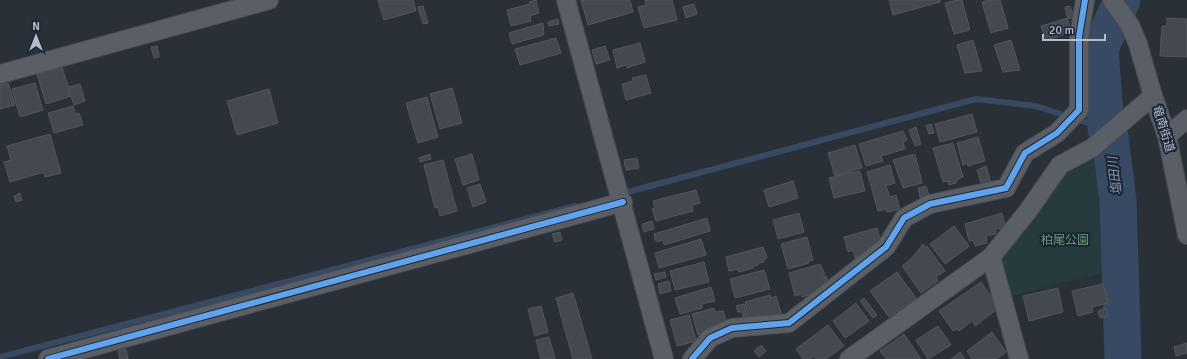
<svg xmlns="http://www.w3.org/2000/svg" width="1187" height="359" viewBox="0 0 1187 359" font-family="Signika,'Noto Sans JP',sans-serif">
<rect width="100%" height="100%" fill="#2a3038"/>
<polygon fill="#273a3e" points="1102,153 1108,272 1011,296 999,259 1063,171"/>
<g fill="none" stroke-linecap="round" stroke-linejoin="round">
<g stroke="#384963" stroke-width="6">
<polyline points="620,194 976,99 1036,106 1106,129"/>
<polyline points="0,357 575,206"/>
</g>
<polyline stroke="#384963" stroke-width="37" points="1122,0 1100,49 1106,129 1110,136 1118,201 1123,359"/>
</g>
<g fill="#444950" stroke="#52575f">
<polygon points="378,0 413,0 416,11 384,20"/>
<polygon points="536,0 539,13 530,16 531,21 511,26 507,10 530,4 529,2"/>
<polygon points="581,0 630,0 633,12 588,25"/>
<polygon points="645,0 672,0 677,20 644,28 638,7 646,5"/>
<polygon points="889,0 940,0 940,2 893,15"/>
<polygon points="957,0 962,0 970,30 954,34 945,3"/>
<polygon points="990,0 1000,0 1008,28 991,33 982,2"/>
<polygon points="694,4 697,14 686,18 683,7"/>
<polygon points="423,6 428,23 423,24 418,7"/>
<polygon points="1070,6 1074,17 1068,19 1065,7"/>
<polygon points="1067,18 1072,31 1057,37 1052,23"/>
<polygon points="1167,18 1187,19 1187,57 1160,56 1162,26 1167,26"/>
<polygon points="558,19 559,24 549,26 548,22"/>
<polygon points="543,23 544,35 512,44 509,33"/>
<polygon points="1052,23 1057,37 1046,40 1041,26"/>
<polygon points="556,38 561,53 520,65 515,49"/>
<polygon points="973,40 982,71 965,73 957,45"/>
<polygon points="1011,40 1020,70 1003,72 994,45"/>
<polygon points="640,43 645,62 627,68 626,65 617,68 613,50"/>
<polygon points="157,46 159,57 154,58 151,47"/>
<polygon points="605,46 610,60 596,64 592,50"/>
<polygon points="62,67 71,96 46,104 37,74"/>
<polygon points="646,75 651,93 626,100 622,84 633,81 632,78"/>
<polygon points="8,83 15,105 0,109 0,85"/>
<polygon points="35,83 43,110 20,117 12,89"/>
<polygon points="80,84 85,101 74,105 68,87"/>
<polygon points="452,88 462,123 440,129 430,94"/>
<polygon points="269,89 278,123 237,135 227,101"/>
<polygon points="427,97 438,137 418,143 406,103"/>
<polygon points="73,106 75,114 79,113 83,125 54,133 48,113"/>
<polygon points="972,114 977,132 940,142 935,124"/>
<polygon points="931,124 934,133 929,134 926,126"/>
<polygon points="916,127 921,144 915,146 909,130"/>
<polygon points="903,131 907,140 903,142 905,149 881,156 883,161 866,166 859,144"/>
<polygon points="50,134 61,173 45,177 44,172 10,182 4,162 11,160 7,146"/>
<polygon points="978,137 985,161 968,166 967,163 963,165 957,143"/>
<polygon points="953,143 963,177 958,179 956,183 949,185 948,181 943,182 933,148"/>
<polygon points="855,145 862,168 835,176 828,153"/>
<polygon points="430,154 431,159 420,162 419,158"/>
<polygon points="472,154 479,180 463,185 455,159"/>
<polygon points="915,154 922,183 903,188 893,160"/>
<polygon points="637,158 639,168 626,170 624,160"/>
<polygon points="443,160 457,211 440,216 438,207 435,208 424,165"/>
<polygon points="890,165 895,183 886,186 890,197 896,195 900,209 887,212 886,209 878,211 867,172"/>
<polygon points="986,166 991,183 982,186 977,170"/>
<polygon points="860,171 865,191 834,198 829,178"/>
<polygon points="793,181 798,198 769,207 764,190"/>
<polygon points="480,184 486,202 473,207 467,188"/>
<polygon points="926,186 931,202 922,205 918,188"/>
<polygon points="696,190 700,203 692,205 693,211 656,221 652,209 655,208 653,201"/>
<polygon points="20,193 22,200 16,202 14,196"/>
<polygon points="799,213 804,232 778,239 773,220"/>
<polygon points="1002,213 1005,227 995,230 996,234 986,236 987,243 975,246 973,240 969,241 965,224"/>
<polygon points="707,218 710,231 664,245 663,240 657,242 657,240 655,240 654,234"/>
<polygon points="652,221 654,229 644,232 642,224"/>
<polygon points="954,226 969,246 945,264 930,244"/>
<polygon points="877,228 881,244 870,247 872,253 857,265 853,250 848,252 844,237"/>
<polygon points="560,232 562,240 555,242 552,234"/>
<polygon points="807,237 813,260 808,261 809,263 788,269 781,244"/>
<polygon points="701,239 706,255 659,268 655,253"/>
<polygon points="923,244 926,247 927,246 945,271 936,277 938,281 921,293 902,266 911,259"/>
<polygon points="763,247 767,258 764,259 764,262 758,263 758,265 752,267 753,268 739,272 737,269 729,271 726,257"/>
<polygon points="704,262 709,282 675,290 670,271"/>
<polygon points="820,264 825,274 822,275 823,277 826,276 828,282 824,283 826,289 820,292 802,297 801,294 795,296 789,273"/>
<polygon points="764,270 770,289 735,298 730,279"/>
<polygon points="665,272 666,277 656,280 654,274"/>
<polygon points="897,272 916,298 889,317 870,291"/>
<polygon points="669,281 671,291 660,294 658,284"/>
<polygon points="981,282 999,308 975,326 972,321 959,331 957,329 953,331 939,311"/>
<polygon points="1103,284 1108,303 1092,307 1093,312 1078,316 1072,291"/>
<polygon points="711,287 715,301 702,304 702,308 680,314 675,298"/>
<polygon points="1058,288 1063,312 1029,321 1023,296"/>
<polygon points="573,293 592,359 573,359 556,298"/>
<polygon points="770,295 771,298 776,296 781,313 779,314 779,317 759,321 758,317 749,319 745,302"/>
<polygon points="864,298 877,315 873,318 860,301"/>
<polygon points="856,303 869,321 845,338 833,321"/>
<polygon points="744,304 748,322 745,323 742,312 738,312 736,306"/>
<polygon points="541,306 548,332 535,336 528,309"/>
<polygon points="714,308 715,312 723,311 727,323 720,329 698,335 692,314"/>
<polygon points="1106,308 1108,316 1100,318 1098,311"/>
<polygon points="689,315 696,341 677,346 670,320"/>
<polygon points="828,325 844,346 826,359 816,359 814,356 810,359 803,359 796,349"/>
<polygon points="938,326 951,345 928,359 916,340"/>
<polygon points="992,332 1006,352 996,359 972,359 967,351"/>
<polygon points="904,334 921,359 886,359 880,351"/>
<polygon points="549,337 555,358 541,359 536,340"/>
<polygon points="1187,343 1187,353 1176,356 1174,347"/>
<polygon points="761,345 766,351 759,357 754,351"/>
<polygon points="126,349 128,359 120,359 118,351"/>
<polygon points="960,352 965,359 951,359"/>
</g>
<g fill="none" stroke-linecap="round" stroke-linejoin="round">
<defs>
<g id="minor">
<polyline points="566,0 664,359"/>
<polyline points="1112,0 1130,25 1138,44 1153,96 1167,136 1187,235"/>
<polyline points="0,74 269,0"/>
<polyline points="1167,136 1187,119"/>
<polyline points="48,359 623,202"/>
<polyline points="692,359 710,338 732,328 789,323 886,247 904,218 930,204 1006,188 1025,153 1057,133 1079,110 1079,37 1085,0"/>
<polyline points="849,359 991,257"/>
<polyline points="1019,359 991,257 1028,211 1060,165 1092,148 1153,96"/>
</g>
</defs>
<use href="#minor" stroke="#484c53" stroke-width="20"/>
<use href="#minor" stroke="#5a5e66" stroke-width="18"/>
<defs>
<g id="cycleway">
<polyline points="48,359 623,202"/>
<polyline points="692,359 710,338 732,328 789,323 886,247 904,218 930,204 1006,188 1025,153 1057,133 1079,110 1079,37 1085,0"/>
</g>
</defs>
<use href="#cycleway" stroke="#1d2633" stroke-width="8"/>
<use href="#cycleway" stroke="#60a3ed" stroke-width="6"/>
</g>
<g text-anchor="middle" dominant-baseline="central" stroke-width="4" stroke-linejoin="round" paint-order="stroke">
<g font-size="12" fill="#b4bcc9" stroke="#1d2633">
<text transform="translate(1163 129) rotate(73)">竜南街道</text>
</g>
<g font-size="12" fill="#6b9a76" stroke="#1d2633">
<text x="1065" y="240">柏尾公園</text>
</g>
<g font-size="13" font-style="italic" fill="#7c92b1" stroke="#1d2633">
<text transform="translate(1115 176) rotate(-97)">塩田川</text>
</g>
</g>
<g transform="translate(36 36)" stroke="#1d2633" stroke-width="3" paint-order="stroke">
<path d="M0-3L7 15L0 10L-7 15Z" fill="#b4bcc9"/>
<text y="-6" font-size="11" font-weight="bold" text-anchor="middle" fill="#b4bcc9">N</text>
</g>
<path d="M1043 34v6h62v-6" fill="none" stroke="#b4bcc9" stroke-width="2"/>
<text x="1049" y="34" font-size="12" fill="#b4bcc9" stroke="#1d2633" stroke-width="3" paint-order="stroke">20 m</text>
</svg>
